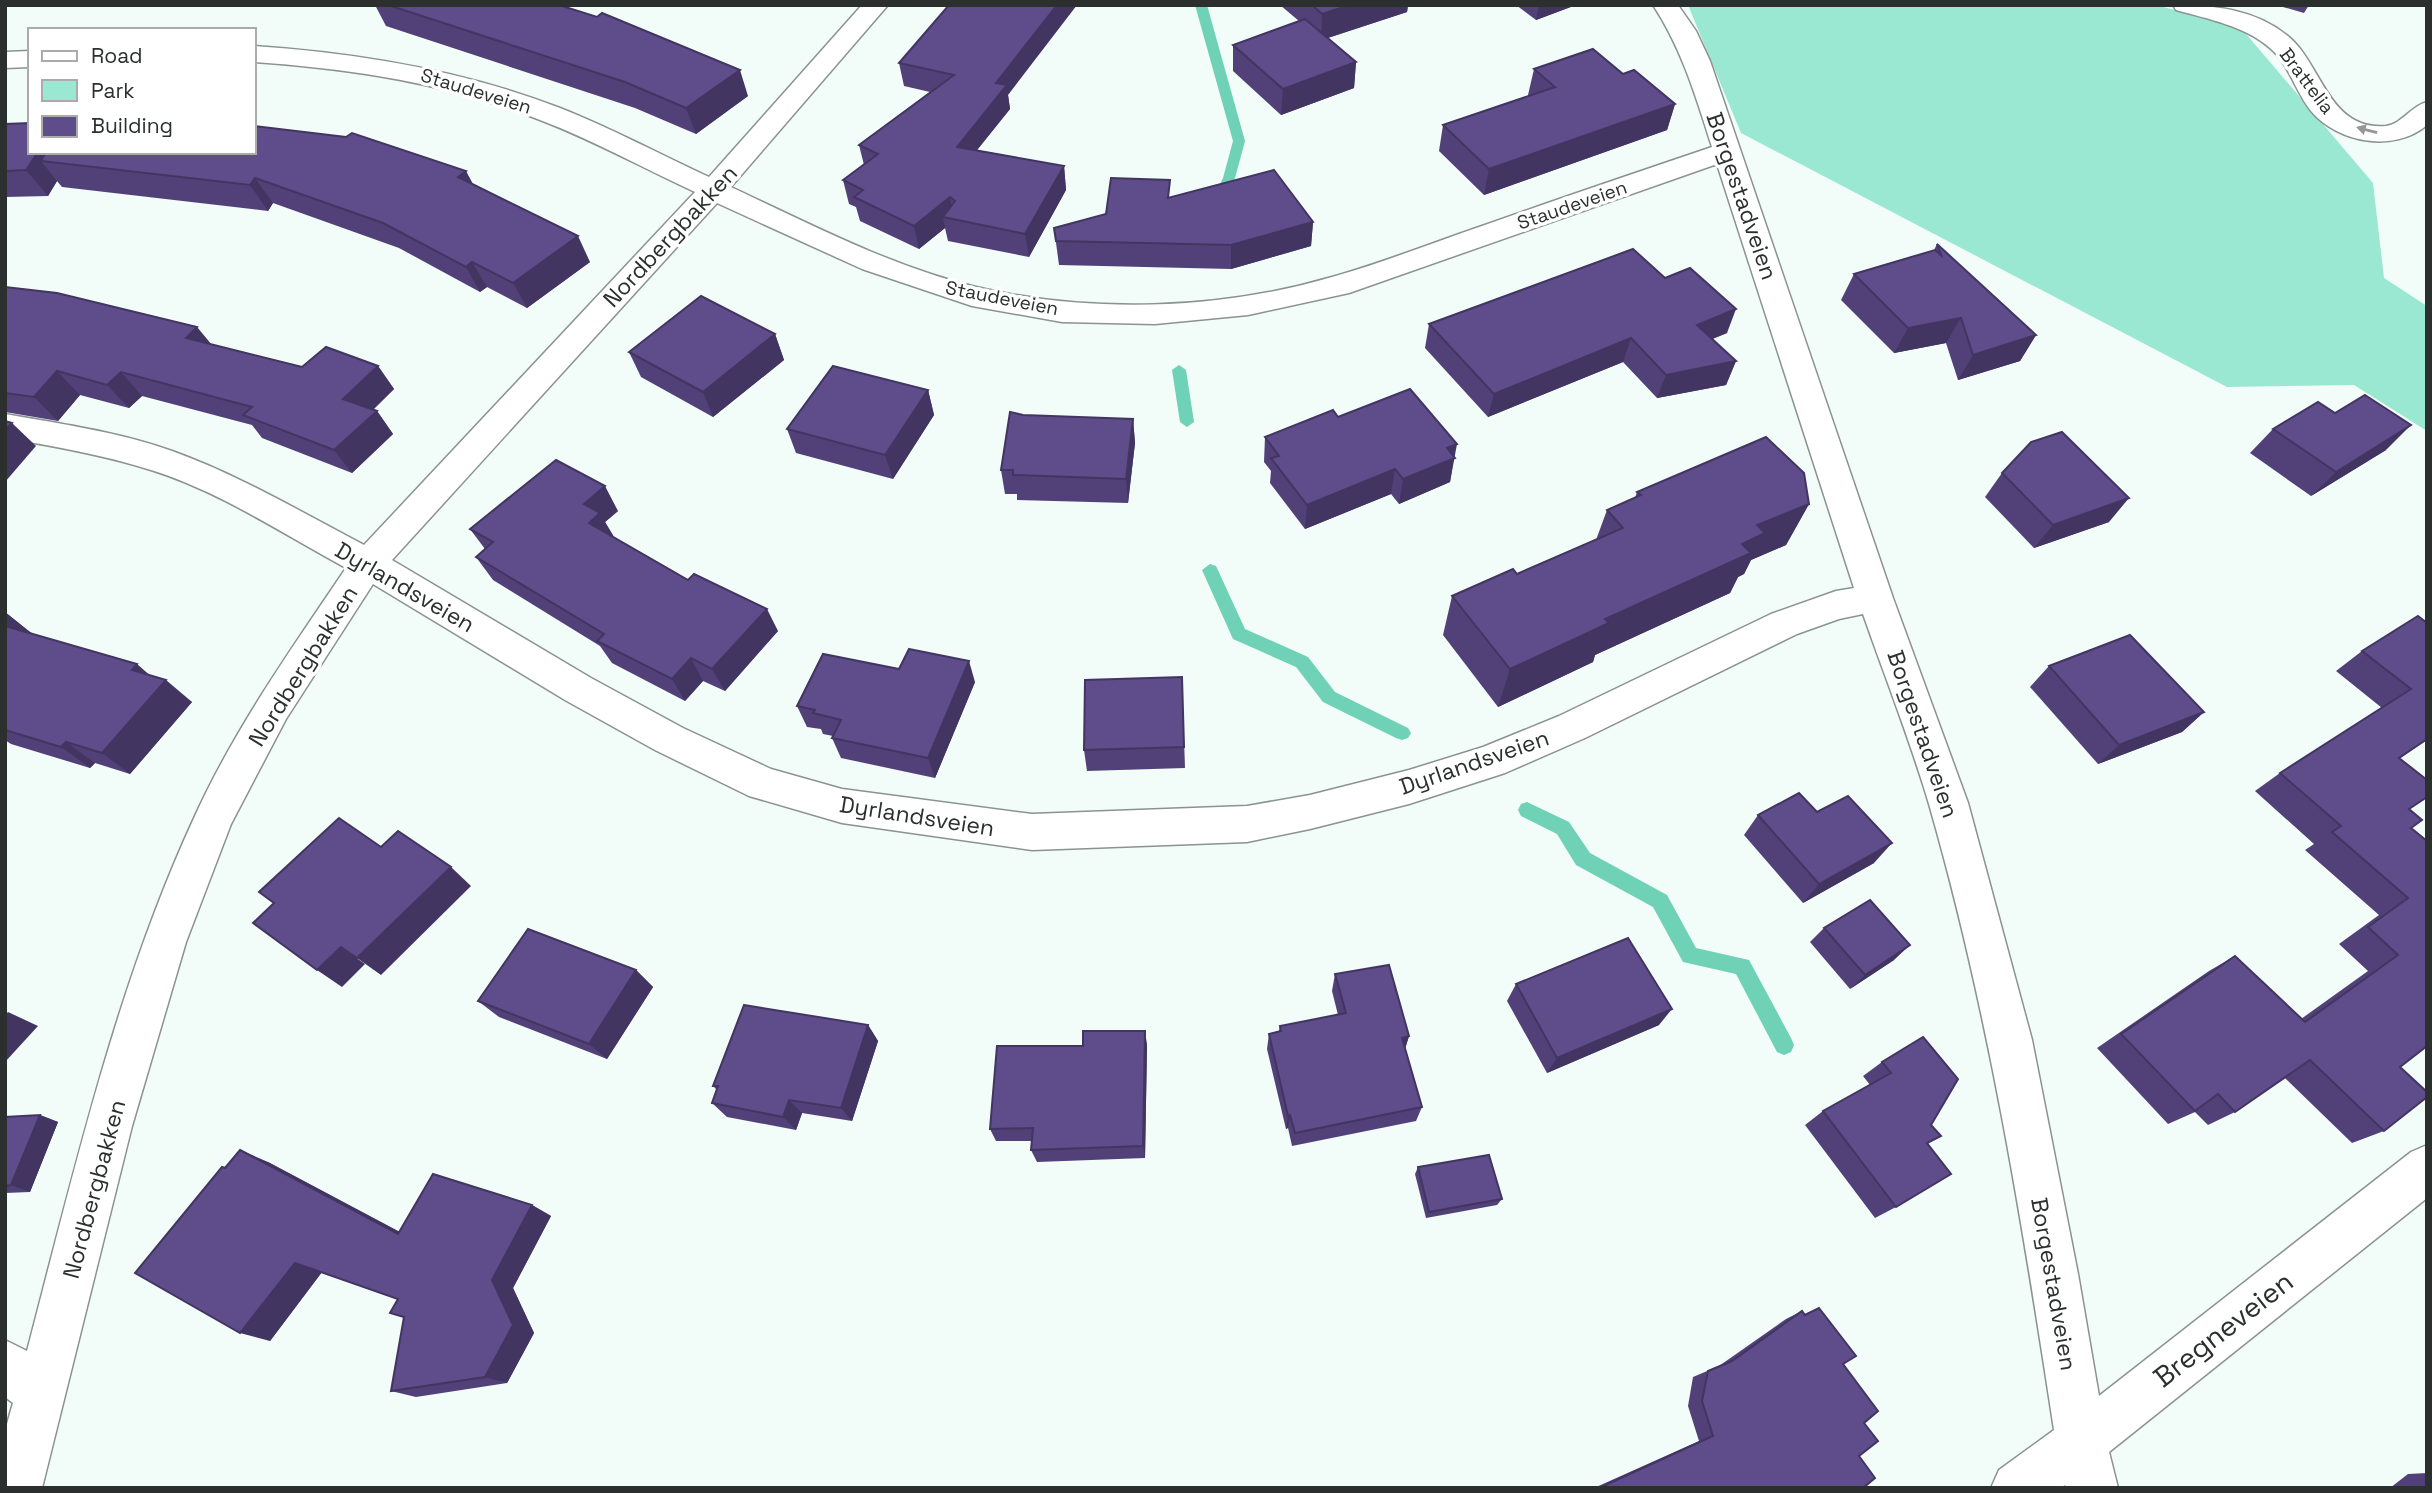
<svg xmlns="http://www.w3.org/2000/svg" width="2432" height="1493" viewBox="0 0 2432 1493" font-family="'Space Grotesk',sans-serif">
<rect width="100%" height="100%" fill="#f2fcf8"/>
<polygon fill="#9ae8d1" points="1688,5 2156,5 2241,28 2373,183 2384,278 2427,306 2427,431 2354,385 2227,387 1741,133"/>
<g fill="none" stroke-linecap="round" stroke-linejoin="round">
<g fill="#6fd1b6" fill-rule="evenodd">
<polygon points="1195,5 1207,5 1245,141 1235,178 1225,203 1218,207 1211,203 1223,178 1233,141"/>
<polygon points="1179,365 1186,370 1194,422 1187,427 1180,422 1172,370"/>
<polygon points="1210,564 1216,566 1245,629 1308,657 1335,692 1408,728 1411,733 1408,738 1402,740 1396,738 1323,702 1296,667 1233,639 1202,570"/>
<polygon points="1527,802 1569,822 1590,853 1667,895 1696,948 1749,960 1791,1038 1794,1045 1791,1052 1784,1055 1777,1052 1736,974 1683,962 1653,907 1576,865 1557,834 1521,816 1518,810 1521,804"/>
</g>
<defs>
<g id="minor">
<path d="M862,5H888L731,187C810,224 890,266 976,287C1090,314 1219,310 1332,277C1382,263 1432,243 1482,226C1558,199 1635,173 1712,147C1696,97 1682,49 1653,5H1678L1696,31L1710,61L1893,598L1968,803L2032,1040L2078,1274L2099,1396L2411,1152L2427,1145V1198L2109,1452L2118,1488H2066L2065,1485L2061,1488H1991L1999,1470L2054,1430C2022,1220 1988,1009 1929,804C1910,740 1885,677 1863,614L1839,619L1797,634L1585,738L1505,773L1409,804L1310,829L1247,842L1032,850L842,823L749,796L655,750L565,700L373,584L286,719L231,824L186,942L132,1126L42,1488H5V1431L13,1403L5,1397V1340L27,1351C74,1172 117,984 195,816C235,728 292,648 346,568C283,534 219,491 151,470C104,455 54,446 5,438V414C61,424 119,432 172,451C239,475 301,512 364,545L695,192C643,168 593,140 540,120C448,83 352,69 254,62V46C358,53 462,70 560,108C611,128 659,154 709,177ZM1717,164L1854,588L1836,591L1771,614L1559,716L1483,747L1409,770L1310,795L1247,806L1032,814L842,789L771,769L683,728L591,678L392,560L717,203L862,269L972,306L1062,322L1155,324L1248,315L1349,293Z"/>
<path d="M2173,5C2213,5 2256,9 2289,37C2322,65 2329,131 2386,126C2402,124 2411,106 2427,102V125C2394,153 2338,143 2311,111C2295,91 2289,64 2270,48C2245,26 2208,19 2176,10Z"/>
<polygon points="30,51 30,67 5,68 5,52"/>
</g>
</defs>
<use href="#minor" stroke="#8a9390" stroke-width="3"/>
<use href="#minor" fill="#fff" fill-rule="evenodd"/>
</g>
<g fill="#524178">
<polygon points="375,5 559,5 748,96 696,134 635,108 386,26"/>
<polygon points="949,5 1008,95 1010,109 977,150 1064,166 1066,190 1029,257 948,241 945,228 919,249 860,221 856,207 849,204 843,180 864,165 859,145 930,92 904,86 899,63"/>
<polygon points="1280,5 1408,5 1407,12 1328,38 1356,62 1354,88 1281,115 1233,71 1233,45 1299,21"/>
<polygon points="1516,5 1576,5 1536,20"/>
<polygon points="2276,5 2309,5 2304,13"/>
<polygon points="1534,69 1623,74 1675,104 1667,130 1484,195 1439,151 1443,125 1529,96 1528,95"/>
<polygon points="5,124 473,184 590,262 527,308 487,287 480,292 399,248 273,203 268,211 62,187 57,181 48,196 5,197"/>
<polygon points="1170,197 1313,222 1311,246 1231,269 1059,265 1054,228"/>
<polygon points="1937,244 2036,335 2020,361 1958,380 1946,343 1894,353 1841,300 1854,274 1934,250"/>
<polygon points="1665,278 1727,333 1712,339 1736,361 1726,385 1657,398 1623,362 1488,417 1425,348 1429,324"/>
<polygon points="5,287 211,344 302,367 378,366 394,389 373,410 377,411 393,434 352,473 262,438 252,425 142,396 129,408 80,395 58,421 5,412"/>
<polygon points="775,334 784,360 713,417 641,377 629,352"/>
<polygon points="928,390 934,415 893,479 796,453 787,429"/>
<polygon points="2335,413 2386,450 2311,496 2250,453 2273,429"/>
<polygon points="1023,415 1133,419 1135,443 1128,503 1017,500 1017,494 1005,494 1001,470"/>
<polygon points="1338,417 1454,457 1450,482 1399,504 1391,494 1305,529 1270,483 1271,471 1264,462 1265,437"/>
<polygon points="2002,473 2109,522 2034,548 1985,497"/>
<polygon points="1637,492 1809,504 1786,545 1751,560 1744,574 1738,577 1730,593 1595,655 1593,662 1498,707 1443,635 1452,596 1517,574 1596,540 1607,510 1635,498"/>
<polygon points="618,511 605,522 614,537 778,631 725,691 703,681 685,701 612,663 600,646 493,580 476,557 485,549 470,529"/>
<polygon points="5,612 32,634 149,675 192,702 130,774 95,763 90,768 11,744 5,740"/>
<polygon points="2418,616 2427,740 2400,758 2409,809 2411,828 2400,1067 2384,1131 2352,1143 2285,1078 2235,1112 2208,1125 2195,1112 2168,1124 2097,1048 2209,971 2235,956 2301,1019 2368,971 2339,944 2379,915 2305,850 2314,844 2255,791 2280,773 2382,708 2336,671 2362,651"/>
<polygon points="2049,666 2204,712 2182,732 2098,764 2030,687"/>
<polygon points="899,669 975,682 935,778 841,758 832,738 833,736 823,734 821,729 807,727 797,706"/>
<polygon points="1182,677 1185,768 1087,771 1084,750"/>
<polygon points="1817,812 1874,863 1803,903 1744,835 1758,815"/>
<polygon points="1824,928 1894,960 1850,989 1810,942"/>
<polygon points="636,970 653,987 607,1059 499,1017 478,1001"/>
<polygon points="1335,974 1409,1036 1405,1049 1422,1107 1416,1121 1292,1146 1288,1128 1286,1129 1267,1049 1269,1034 1279,1031 1280,1026 1338,1015 1332,991"/>
<polygon points="1516,984 1659,1025 1547,1073 1507,1001"/>
<polygon points="868,1025 878,1041 852,1121 802,1113 796,1130 727,1117 712,1103 717,1090 713,1086"/>
<polygon points="1145,1031 1147,1046 1145,1158 1037,1162 1031,1150 1032,1141 996,1141 990,1129"/>
<polygon points="1882,1062 1931,1125 1928,1144 1896,1207 1875,1218 1805,1125 1823,1111 1870,1085 1863,1076"/>
<polygon points="40,1115 58,1122 30,1192 5,1193 5,1117"/>
<polygon points="268,1162 400,1232 532,1205 551,1216 513,1288 534,1333 507,1383 416,1397 391,1391 404,1317 398,1299 322,1272 270,1341 225,1168"/>
<polygon points="1418,1167 1502,1199 1497,1205 1426,1218 1415,1174"/>
<polygon points="1819,1308 1843,1364 1864,1423 1859,1456 1863,1488 1594,1488 1699,1441 1688,1406 1693,1377 1719,1366 1786,1319 1802,1311 1805,1314"/>
<polygon points="2427,1473 2427,1488 2390,1488 2408,1474"/>
</g>
<g fill="#423561">
<polygon points="1057,5 1077,5 1008,95 1010,109 961,170 957,147 996,83"/>
<polygon points="1350,5 1408,5 1407,12 1321,40 1322,14"/>
<polygon points="1539,5 1576,5 1536,20"/>
<polygon points="1356,62 1354,88 1281,115 1283,89"/>
<polygon points="740,70 748,96 696,134 686,108"/>
<polygon points="1675,104 1667,130 1484,195 1489,169"/>
<polygon points="38,152 76,152 41,161 57,181 48,196 26,170"/>
<polygon points="1064,166 1066,190 1029,257 1025,234"/>
<polygon points="466,171 480,197 458,177"/>
<polygon points="255,178 273,203 268,211 250,185"/>
<polygon points="950,197 954,220 943,217 945,228 919,249 914,226"/>
<polygon points="1313,222 1311,246 1231,269 1231,245"/>
<polygon points="578,236 590,262 527,308 513,283"/>
<polygon points="472,262 487,287 480,292 466,267"/>
<polygon points="1736,309 1727,333 1688,349 1697,325"/>
<polygon points="1961,318 1946,343 1894,353 1908,328"/>
<polygon points="197,327 217,351 186,338"/>
<polygon points="775,334 784,360 713,417 703,392"/>
<polygon points="2036,335 2020,361 1958,380 1973,355"/>
<polygon points="1631,338 1623,362 1488,417 1494,394"/>
<polygon points="1736,361 1726,385 1657,398 1666,375"/>
<polygon points="378,366 394,389 360,422 343,399"/>
<polygon points="57,371 80,395 58,421 34,397"/>
<polygon points="121,372 142,396 129,408 107,385"/>
<polygon points="928,390 934,415 893,479 885,455"/>
<polygon points="377,411 393,434 352,473 334,450"/>
<polygon points="1133,419 1135,443 1128,503 1126,479"/>
<polygon points="12,423 36,446 5,482 5,430"/>
<polygon points="2411,425 2386,450 2311,496 2336,472"/>
<polygon points="1457,444 1450,482 1399,504 1403,479 1447,448"/>
<polygon points="1395,469 1391,494 1305,529 1307,505"/>
<polygon points="605,486 618,511 605,522 614,537 589,523 584,504"/>
<polygon points="2129,498 2109,522 2034,548 2053,525"/>
<polygon points="1809,504 1786,545 1751,560 1744,574 1738,577 1730,593 1595,655 1593,662 1498,707 1510,669 1605,619 1742,544 1757,525"/>
<polygon points="767,609 778,631 725,691 712,669"/>
<polygon points="5,612 34,635 5,631"/>
<polygon points="691,658 703,681 685,701 672,679"/>
<polygon points="969,661 975,682 935,778 928,758"/>
<polygon points="137,664 161,685 166,680 192,702 130,774 102,753 132,670"/>
<polygon points="2204,712 2182,732 2098,764 2119,745"/>
<polygon points="66,742 95,763 90,768 61,747"/>
<polygon points="1892,843 1874,863 1803,903 1819,884"/>
<polygon points="451,867 471,886 381,975 357,958"/>
<polygon points="1910,945 1894,960 1850,989 1865,975"/>
<polygon points="341,947 365,964 342,987 317,970"/>
<polygon points="636,970 653,987 607,1059 589,1044"/>
<polygon points="1672,1009 1659,1025 1547,1073 1557,1058"/>
<polygon points="8,1012 38,1026 5,1062 5,1015"/>
<polygon points="868,1025 878,1041 852,1121 841,1108"/>
<polygon points="1145,1031 1147,1046 1145,1158 1143,1146"/>
<polygon points="1409,1036 1404,1052 1402,1038"/>
<polygon points="789,1100 802,1113 796,1130 783,1117"/>
<polygon points="40,1115 58,1122 30,1192 11,1185"/>
<polygon points="1290,1115 1288,1128 1286,1129 1288,1116"/>
<polygon points="240,1150 268,1162 422,1244 398,1234"/>
<polygon points="532,1205 551,1216 513,1288 534,1333 507,1383 485,1377 492,1280"/>
<polygon points="295,1263 322,1272 270,1341 240,1333"/>
</g>
<g fill="#5f4c8b" stroke="#423561" stroke-width="2">
<polygon points="388,5 559,5 597,17 602,13 740,70 686,108 625,82"/>
<polygon points="949,5 1057,5 996,83 1007,85 957,147 1064,166 1025,234 943,217 955,201 950,197 914,226 854,197 863,190 843,180 878,154 859,145 954,75 899,63"/>
<polygon points="1312,5 1350,5 1322,14"/>
<polygon points="1305,19 1356,62 1283,89 1233,45"/>
<polygon points="1593,49 1623,74 1634,70 1675,104 1489,169 1443,125 1555,87 1534,69"/>
<polygon points="30,123 30,152 38,152 26,170 5,171 5,124"/>
<polygon points="254,126 346,137 352,133 466,171 458,177 578,236 513,283 472,262 466,267 383,223 255,178 250,185 41,161 46,152 254,152"/>
<polygon points="1274,170 1313,222 1231,245 1056,241 1054,228 1106,214 1111,178 1170,180 1168,198"/>
<polygon points="1937,244 2036,335 1973,355 1961,318 1908,328 1854,274 1935,250 1941,255"/>
<polygon points="1633,249 1665,278 1690,268 1736,309 1697,325 1736,361 1666,375 1631,338 1494,394 1429,324"/>
<polygon points="5,287 57,293 197,327 186,338 302,367 326,347 378,366 343,399 377,411 334,450 243,415 252,407 121,372 107,385 57,371 34,397 5,393"/>
<polygon points="701,296 775,334 703,392 629,352"/>
<polygon points="833,366 928,390 885,455 787,429"/>
<polygon points="1410,389 1457,444 1447,448 1455,458 1403,479 1395,469 1307,505 1271,458 1279,456 1265,437 1333,410 1338,417"/>
<polygon points="2365,395 2411,425 2336,472 2273,429 2318,402 2335,413"/>
<polygon points="1010,412 1023,415 1133,419 1126,479 1013,475 1013,470 1001,470"/>
<polygon points="5,421 12,423 5,430"/>
<polygon points="2062,432 2129,498 2053,525 2002,473 2031,442"/>
<polygon points="1766,437 1804,473 1809,504 1757,525 1765,533 1742,544 1751,553 1605,619 1609,623 1510,669 1452,596 1513,569 1517,574 1623,528 1607,510 1641,495 1637,492"/>
<polygon points="556,460 605,486 584,504 600,513 589,523 688,580 694,574 767,609 712,669 691,658 672,679 597,641 604,634 476,557 493,542 470,529"/>
<polygon points="2418,616 2427,623 2427,739 2399,758 2427,780 2427,797 2409,809 2422,820 2411,828 2427,841 2427,1046 2400,1067 2427,1092 2427,1097 2384,1131 2310,1060 2235,1112 2218,1094 2195,1111 2121,1034 2235,956 2305,1022 2398,955 2368,927 2408,898 2332,832 2341,826 2280,773 2411,689 2362,651"/>
<polygon points="5,626 137,664 132,670 166,680 102,753 66,742 61,747 5,730"/>
<polygon points="2130,635 2204,712 2119,745 2049,666"/>
<polygon points="909,649 969,661 928,758 832,738 841,720 813,713 815,710 797,706 823,654 899,669"/>
<polygon points="1182,677 1184,747 1084,750 1085,680"/>
<polygon points="1799,793 1817,812 1848,796 1892,843 1819,884 1758,815"/>
<polygon points="339,818 381,847 398,831 451,867 357,958 341,947 317,970 253,923 274,903 259,892"/>
<polygon points="1870,900 1910,945 1865,975 1824,928"/>
<polygon points="528,929 636,970 589,1044 478,1001"/>
<polygon points="1628,938 1672,1009 1557,1058 1516,984"/>
<polygon points="1389,965 1409,1036 1402,1038 1422,1107 1295,1133 1290,1115 1288,1116 1269,1034 1281,1031 1280,1026 1346,1013 1335,974"/>
<polygon points="744,1005 868,1025 841,1108 789,1100 783,1117 712,1103 718,1086 713,1086"/>
<polygon points="1083,1031 1145,1031 1143,1146 1031,1150 1033,1128 990,1129 997,1046 1083,1046"/>
<polygon points="1923,1037 1958,1079 1931,1125 1941,1136 1927,1143 1951,1174 1896,1207 1823,1111 1891,1073 1882,1062"/>
<polygon points="40,1115 11,1185 5,1186 5,1117"/>
<polygon points="240,1150 398,1234 433,1174 532,1205 492,1280 513,1325 485,1377 391,1391 404,1317 390,1313 398,1299 295,1263 240,1333 135,1273 222,1167 225,1168"/>
<polygon points="1489,1155 1502,1199 1429,1212 1418,1167"/>
<polygon points="1819,1308 1856,1356 1843,1364 1878,1411 1864,1423 1878,1441 1859,1456 1875,1478 1863,1488 1599,1488 1713,1436 1702,1401 1708,1371 1732,1361 1802,1311 1805,1315"/>
</g>
<defs><path id="oneway-solid" d="M-6-.8H1V-3.2L6.5 0L1 3.2V.8H-6Z" transform="scale(1.75)"/></defs>
<use fill="#959796" href="#oneway-solid" transform="translate(2367 130) rotate(-165)"/>
<g text-anchor="middle" dominant-baseline="central" stroke-width="7" stroke-linejoin="round" paint-order="stroke">
<g font-size="19" fill="#2b2f2d" stroke="#fff">
<text transform="translate(2307 81) rotate(53)">Brattelia</text>
<text transform="translate(476 91) rotate(17)">Staudeveien</text>
<text transform="translate(1572 205) rotate(-19)">Staudeveien</text>
<text transform="translate(1002 298) rotate(11)">Staudeveien</text>
</g>
<g font-size="23" fill="#2b2f2d" stroke="#fff">
<text transform="translate(1742 196) rotate(71)">Borgestadveien</text>
<text transform="translate(670 236) rotate(-47)">Nordbergbakken</text>
<text transform="translate(405 587) rotate(30)">Dyrlandsveien</text>
<text transform="translate(303 666) rotate(-58)">Nordbergbakken</text>
<text transform="translate(1923 734) rotate(71)">Borgestadveien</text>
<text transform="translate(1474 762) rotate(-19)">Dyrlandsveien</text>
<text transform="translate(917 816) rotate(9)">Dyrlandsveien</text>
<text transform="translate(94 1189) rotate(-75)">Nordbergbakken</text>
<text transform="translate(2054 1284) rotate(80)">Borgestadveien</text>
</g>
<g font-size="28" fill="#2b2f2d" stroke="#fff">
<text transform="translate(2223 1329) rotate(-38)">Bregneveien</text>
</g>
</g>
<rect width="2432" height="1493" fill="none" stroke="#2b2f2d" stroke-width="14"/>
<rect x="28" y="28" width="228" height="126" fill="#ffffff" stroke="#aaacab" stroke-width="2"/>
<rect x="42" y="51" width="35" height="10" fill="#ffffff" stroke="#aaacab" stroke-width="2"/>
<text x="91" y="63" font-size="21" fill="#2b2f2d">Road</text>
<rect x="42" y="80" width="35" height="21" fill="#9ae8d1" stroke="#aaacab" stroke-width="2"/>
<text x="91" y="98" font-size="21" fill="#2b2f2d">Park</text>
<rect x="42" y="116" width="35" height="21" fill="#5f4c8b" stroke="#aaacab" stroke-width="2"/>
<text x="91" y="133" font-size="21" fill="#2b2f2d">Building</text>
</svg>
